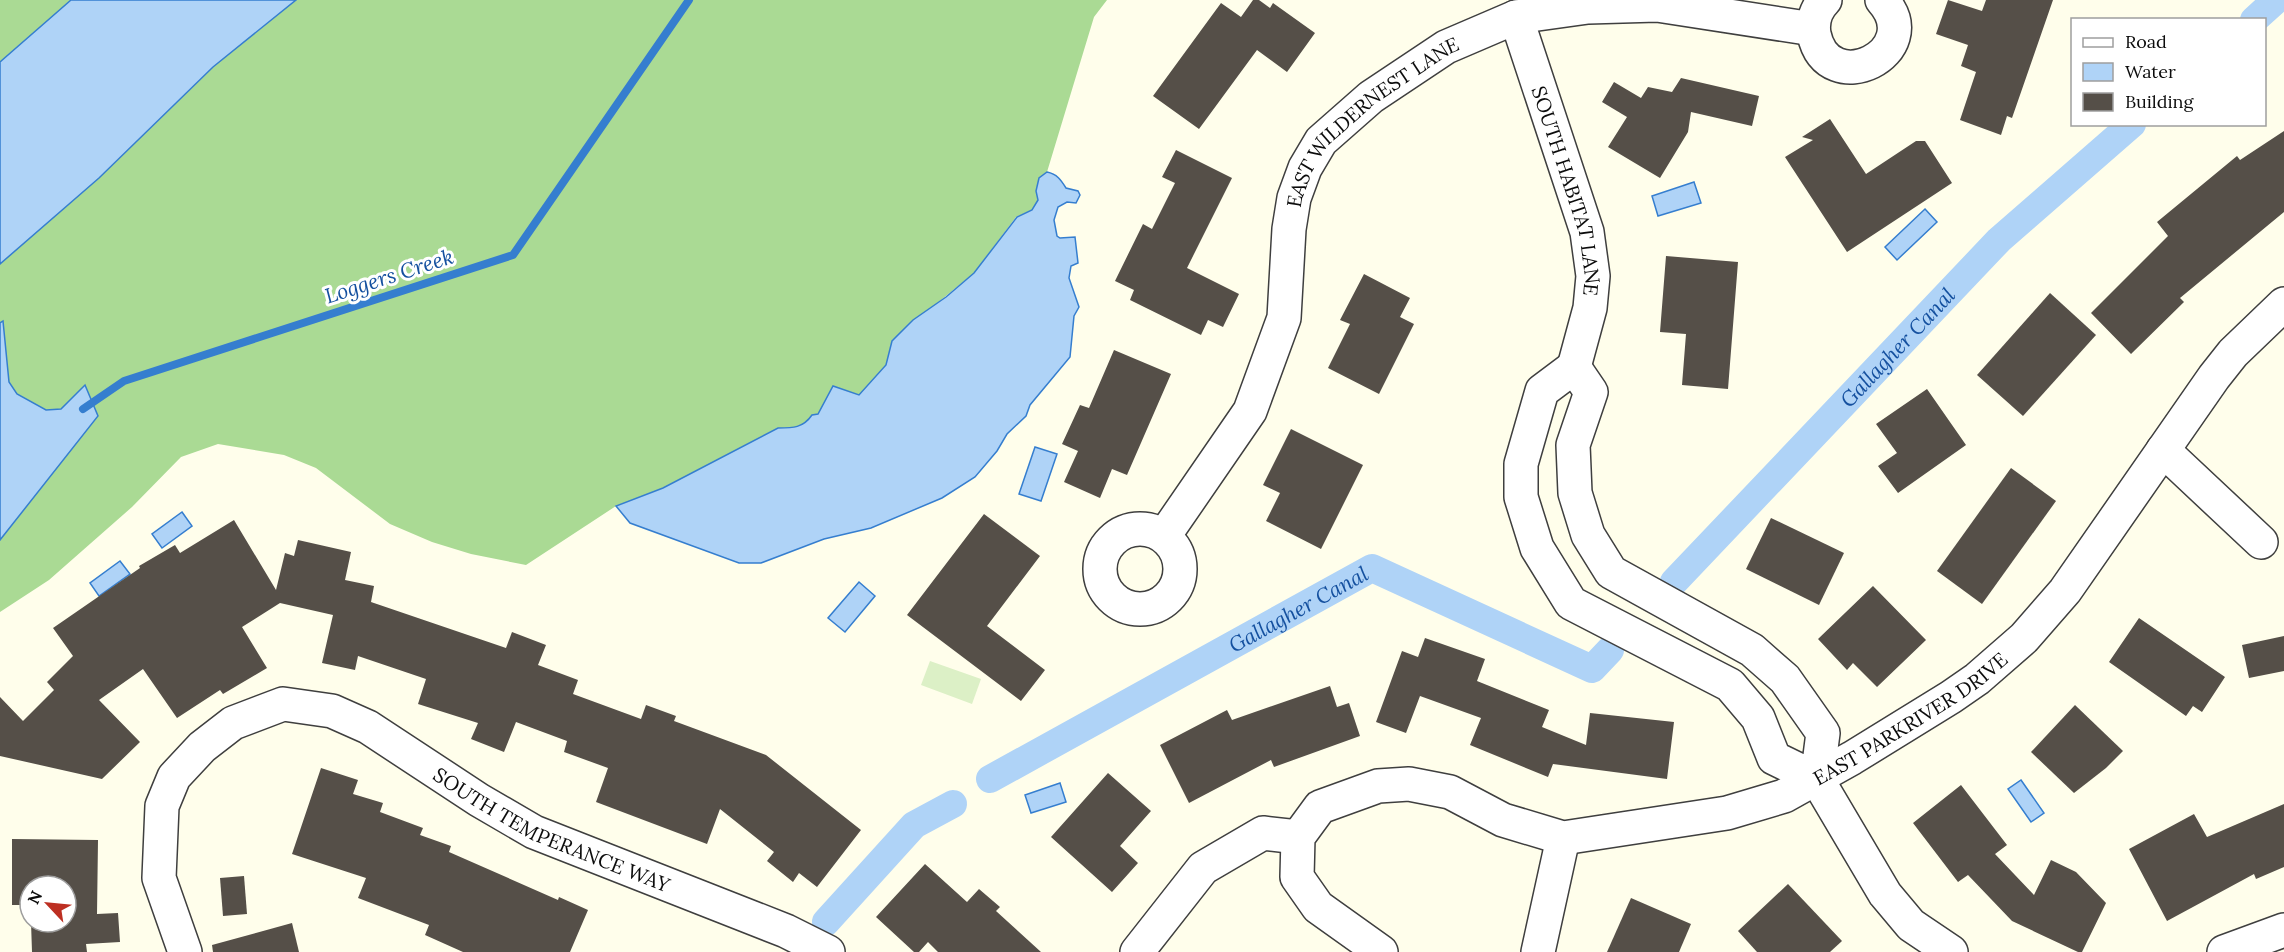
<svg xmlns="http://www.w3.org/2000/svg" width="2284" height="952" viewBox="0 0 2284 952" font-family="Lora,serif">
<rect width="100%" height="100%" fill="#fffeeb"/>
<g fill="#aada94">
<polygon points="0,0 71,0 0,62"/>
<path d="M296,0H1107L1094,17L1047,172L1039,178L1036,191L1038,200L1032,210L1016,217L974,273L892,340L886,365L859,396L818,414L812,415C803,428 793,428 778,428L663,488L616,506L526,565L471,554L432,542L390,524L316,468L284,455L218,444L181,457L132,507L49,580L0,612V264L99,178L213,67Z"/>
</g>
<polygon fill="#dcf0c6" points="930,661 981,679 972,704 921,685"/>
<g fill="#afd3f7" stroke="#357ecf" stroke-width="1.5">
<polygon points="71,0 296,0 213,67 99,178 0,264 0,62"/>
<path d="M1047,172C1057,174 1061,180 1066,188L1078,191L1080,195L1076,203L1067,202L1058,207L1054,220L1057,236L1060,238L1075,237L1078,263L1071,266L1069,278L1079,307L1074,316L1070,357L1030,405L1026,416L1007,434L997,451L975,477L942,498L871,528L824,539L761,563H739L630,523L616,506L663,488L778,428C793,428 803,428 812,415L818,414L833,386L859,395L886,365L892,341L913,320L946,297L974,273L1017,217L1032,210L1038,200L1036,191L1039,178Z"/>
<polygon points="1694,182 1701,203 1658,216 1652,196"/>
<polygon points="1925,209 1937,222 1897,260 1885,247"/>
<polygon points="3,321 9,382 17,394 46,410 61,409 85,385 98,416 0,540 0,323"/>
<polygon points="1035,447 1057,454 1041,501 1019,494"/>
<polygon points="182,512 192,526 162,548 152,534"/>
<polygon points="120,561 130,574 99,596 90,583"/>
<polygon points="859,582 875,596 845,632 828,618"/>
<polygon points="2021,780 2044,813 2031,822 2008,789"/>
<polygon points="1060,783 1066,802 1031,813 1025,795"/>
</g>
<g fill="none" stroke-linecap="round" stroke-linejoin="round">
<polyline stroke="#357ecf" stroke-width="8" points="83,409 124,381 513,255 689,0"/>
<g stroke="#afd3f7" stroke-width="28">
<polyline points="2254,20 2276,0"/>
<path id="s1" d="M1674,582L1999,240L2132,124"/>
<path id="s2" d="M990,779L1372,568L1592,669L1610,650"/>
<polyline points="826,922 914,825 953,804"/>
</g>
</g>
<g fill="#554f48">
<polygon points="1253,0 1259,0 1270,8 1273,3 1315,33 1287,72 1257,50 1199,129 1153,96 1221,3 1241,17"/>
<polygon points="1948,0 1982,11 1986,0 2053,0 2012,118 2007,116 2001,135 1960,120 1976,72 1961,66 1968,45 1936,34"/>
<polygon points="1681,78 1759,96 1752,126 1691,112 1688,132 1660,178 1608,147 1627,117 1602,102 1614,82 1641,98 1648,87 1672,92"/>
<polygon points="1830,119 1866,174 1916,141 1925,141 1952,183 1847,252 1785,157 1813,140 1802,137"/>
<polygon points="2284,131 2284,212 2180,298 2184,302 2131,354 2091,313 2168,236 2157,222 2237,156 2240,160"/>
<polygon points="1176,150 1232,178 1187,268 1239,294 1223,327 1208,320 1201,335 1130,300 1134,290 1115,281 1143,224 1152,229 1175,183 1162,177"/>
<polygon points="1666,256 1738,262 1728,389 1682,385 1686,334 1660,332"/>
<polygon points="1364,274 1410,298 1400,317 1414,324 1379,394 1328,368 1350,324 1340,320"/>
<polygon points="2050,293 2096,335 2023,416 1977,375"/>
<polygon points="1114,350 1171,374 1127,475 1112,469 1100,498 1064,482 1078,451 1062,444 1080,405 1089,408"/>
<polygon points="1927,389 1966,445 1898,493 1878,466 1897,453 1876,424"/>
<polygon points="1291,429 1363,465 1321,549 1266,521 1280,493 1263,485"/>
<polygon points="2011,468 2056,501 1982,604 1937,571"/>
<polygon points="984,514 1040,556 987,626 1045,670 1021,701 907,615"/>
<polygon points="1771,518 1844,553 1819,605 1746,569"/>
<polygon points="234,520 276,590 285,553 294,556 298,540 351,552 345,580 374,586 371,602 506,648 512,632 546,645 538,665 578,680 573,694 641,719 646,705 676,716 674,721 766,755 861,830 817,887 799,873 793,882 767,861 774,852 720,809 707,844 596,802 608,768 564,752 567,741 516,722 504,752 471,739 478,723 418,704 426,679 358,656 355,670 322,663 333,615 280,603 242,627 267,668 223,694 220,690 177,718 143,669 99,700 140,742 102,779 0,756 0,697 23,721 54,690 47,682 73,656 53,628 140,568 139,566 175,545 180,553"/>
<polygon points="1873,586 1926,640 1877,687 1853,663 1847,670 1818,639"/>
<polygon points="2139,618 2225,677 2202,712 2193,706 2186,716 2109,662"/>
<polygon points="2284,636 2284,671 2249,678 2242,645"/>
<polygon points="1425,638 1485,659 1477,681 1549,710 1542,727 1586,745 1590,713 1674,722 1667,779 1553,764 1548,777 1470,745 1481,718 1420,696 1406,733 1376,722 1402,651 1418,657"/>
<polygon points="1330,686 1337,707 1349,703 1360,736 1274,767 1271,760 1189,803 1160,745 1227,710 1232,720"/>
<polygon points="2075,705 2123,751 2106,768 2074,793 2031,752"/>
<polygon points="321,768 358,780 353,794 383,803 380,812 423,828 420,835 451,846 449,852 558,900 559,897 588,910 570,952 463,952 425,935 429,925 358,898 366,878 292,854"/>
<polygon points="1108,773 1151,811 1120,846 1138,863 1112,892 1051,837"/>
<polygon points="1961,785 2007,845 1995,854 2034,895 2051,860 2076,872 2106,903 2082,952 2078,952 2012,921 1968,875 1958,882 1913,823"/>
<polygon points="2284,804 2284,867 2256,879 2254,874 2167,921 2129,849 2194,814 2207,837"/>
<polygon points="12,839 98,840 97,914 118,913 120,942 86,944 87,952 32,952 31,922 66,922 66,886 30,886 30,913 30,905 12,905"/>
<polygon points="925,864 967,902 979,889 1000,907 996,911 1041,952 938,952 928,942 919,952 914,952 876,917"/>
<polygon points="244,876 247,914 223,916 220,878"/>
<polygon points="1788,884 1842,941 1830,952 1757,952 1738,931"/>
<polygon points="1631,898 1691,924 1679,952 1607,952"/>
<polygon points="292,923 299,952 213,952 212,945"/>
</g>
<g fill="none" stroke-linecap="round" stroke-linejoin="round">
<defs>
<g id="minor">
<path d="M1825,0C1816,9 1812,22 1814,34C1828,102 1929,52 1882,0"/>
<path id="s3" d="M1516,17L1587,232L1593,276L1590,308L1574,367"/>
<polygon points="1574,367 1591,392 1573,445 1575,493 1588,535 1611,572 1752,650 1785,679 1823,733 1817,779 1774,758 1758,718 1730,685 1571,603 1537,548 1521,497 1521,464 1542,391"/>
<polyline points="2163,450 2261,542"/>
<circle cx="1140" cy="569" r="40"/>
<path id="s4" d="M1164,536L1250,411L1284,318L1289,229L1294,198L1305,168L1321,141L1371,97L1446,47L1516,17L1588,7L1657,5L1813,29"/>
<polyline points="1817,779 1885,894 1911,925 1951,952"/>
<path id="s5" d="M185,952L159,878L162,806L174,777L202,747L233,723L283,704L332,711L368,727L479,800L534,832L786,931L828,952"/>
<polyline points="1137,952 1203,868 1263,833 1298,837"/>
<path id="s6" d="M1381,952L1318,907L1297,877L1298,837L1320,807L1378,786L1409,784L1450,792L1503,820L1563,838L1727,813L1784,796L1852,758L1951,697L1977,679L2024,638L2065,591L2214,377L2233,353L2284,304"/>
<polyline points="1538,952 1563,838"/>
<polyline points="2224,952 2284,930"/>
</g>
</defs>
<use href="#minor" stroke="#3f3f3f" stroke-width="36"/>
<use href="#minor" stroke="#fff" stroke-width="33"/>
</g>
<g text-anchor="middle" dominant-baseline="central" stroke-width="6" stroke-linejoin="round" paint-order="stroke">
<g font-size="20" fill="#0c0c0c" stroke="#fff">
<text stroke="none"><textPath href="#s4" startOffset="483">EAST WILDERNEST LANE</textPath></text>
<text stroke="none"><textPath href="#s3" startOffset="182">SOUTH HABITAT LANE</textPath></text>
<text stroke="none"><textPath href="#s6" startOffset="822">EAST PARKRIVER DRIVE</textPath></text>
<text stroke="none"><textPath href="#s5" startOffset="616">SOUTH TEMPERANCE WAY</textPath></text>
</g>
<g font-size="21" font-style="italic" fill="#14509f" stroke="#fff">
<text transform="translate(389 276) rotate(-18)">Loggers Creek</text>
<text stroke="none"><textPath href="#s1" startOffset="324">Gallagher Canal</textPath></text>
<text stroke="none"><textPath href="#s2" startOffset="352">Gallagher Canal</textPath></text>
</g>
</g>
<rect x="2071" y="18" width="195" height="108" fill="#ffffff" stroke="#9e9e9e" stroke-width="1.5"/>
<rect x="2083" y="38" width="30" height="9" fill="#ffffff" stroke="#9e9e9e" stroke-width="1.5"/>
<text x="2125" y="48" font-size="18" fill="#0c0c0c">Road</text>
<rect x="2083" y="63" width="30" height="18" fill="#afd3f7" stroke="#9e9e9e" stroke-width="1.5"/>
<text x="2125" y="78" font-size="18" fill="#0c0c0c">Water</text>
<rect x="2083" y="93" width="30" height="18" fill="#554f48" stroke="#9e9e9e" stroke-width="1.5"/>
<text x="2125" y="108" font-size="18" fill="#0c0c0c">Building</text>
<g transform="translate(48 904) rotate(296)"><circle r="28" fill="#ffffff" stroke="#9e9e9e" stroke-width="1.5"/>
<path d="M0-4.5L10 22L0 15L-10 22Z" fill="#bd2f22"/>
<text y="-9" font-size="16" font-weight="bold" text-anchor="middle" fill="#0c0c0c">N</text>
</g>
</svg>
